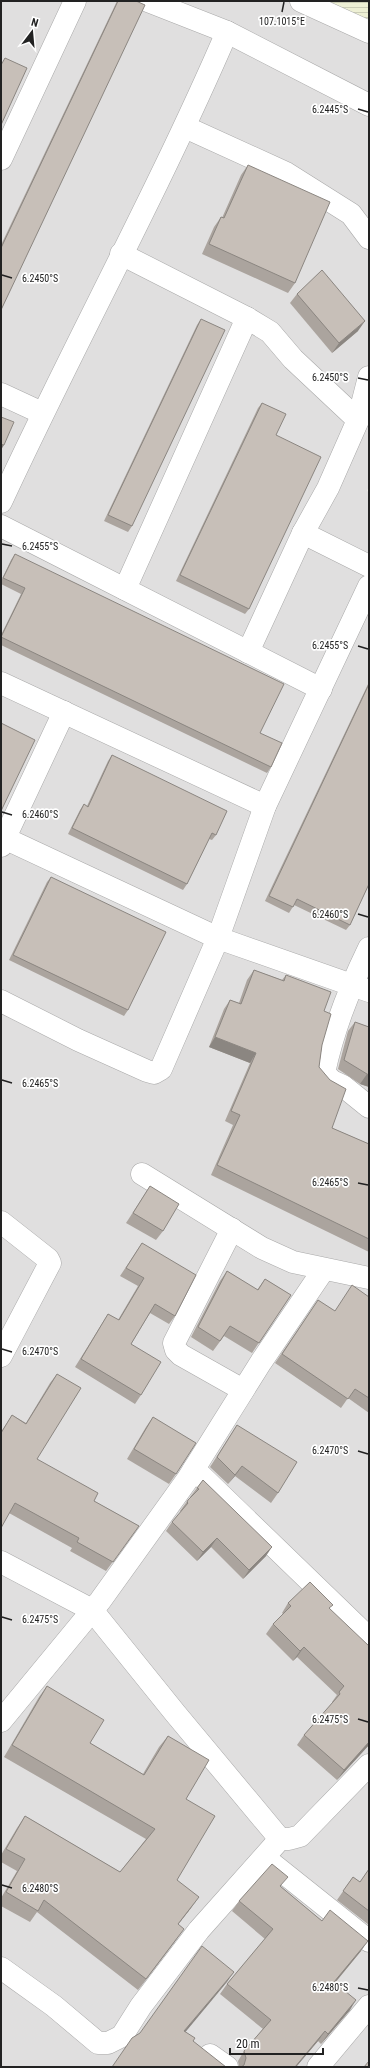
<svg xmlns="http://www.w3.org/2000/svg" width="370" height="2068" viewBox="0 0 370 2068" font-family="'Roboto Condensed',sans-serif">
<defs>
<pattern id="farmland-rules" width="6" height="5" patternUnits="userSpaceOnUse"><rect width="6" height="5" fill="#eef0d5"/><path d="M0 2.5h6" fill="none" stroke="#ccceb7"/></pattern>
</defs>
<rect width="100%" height="100%" fill="#f2efe9"/>
<polygon fill="#e0dfdf" points="1,1 291,1 369,34 369,486 367,491 369,492 369,2067 1,2067"/>
<polygon fill="url(#farmland-rules)" points="291,1 369,1 369,34"/>
<g fill="none" stroke-linecap="round" stroke-linejoin="round">
<defs>
<g id="minor">
<polyline points="148,1 227,32 369,105"/>
<polyline points="185,127 286,173 351,214 369,238"/>
<polyline points="1,159 75,1"/>
<polyline points="121,254 247,318 270,332 293,359 358,420"/>
<polyline points="1,394 42,413"/>
<path d="M1,502C74,344 158,192 227,32"/>
<polyline points="1,526 321,689"/>
<polyline points="303,533 369,566"/>
<polyline points="125,589 247,318"/>
<polyline points="248,652 303,533 328,488 358,420 369,377"/>
<polyline points="1,683 265,806"/>
<polyline points="4,838 218,938 369,991"/>
<polyline points="1,846 64,712"/>
<path d="M369,948C350,987 333,1030 324,1073L332,1081L343,1086L369,1107"/>
<polyline points="1,1001 78,1040 147,1071 154,1073 161,1069 218,938 265,806 369,586"/>
<polyline points="142,1174 262,1248 293,1262 369,1278"/>
<polyline points="1,1222 48,1259 50,1263 1,1356"/>
<polyline points="232,1229 174,1343 176,1350 181,1355 243,1390"/>
<polyline points="194,1469 369,1638"/>
<polyline points="1,1562 92,1610 175,1713 280,1839"/>
<polyline points="1,1721 100,1601 187,1480 261,1362 324,1269"/>
<polyline points="265,1858 369,1941"/>
<polyline points="1,1968 54,2006 98,2043 108,2043 122,2036 141,2006 199,1930 280,1839 289,1839 300,1836 369,1765"/>
<polyline points="210,2055 227,2067"/>
</g>
<g id="tertiary">
<polyline points="301,1 369,32"/>
<polyline points="318,2067 369,2006"/>
</g>
</defs>
<use href="#minor" stroke="#a9a9a9" stroke-width="23"/>
<use href="#tertiary" stroke="#a9a9a9" stroke-width="23"/>
<use href="#minor" stroke="#fff" stroke-width="22"/>
<use href="#tertiary" stroke="#fff" stroke-width="22"/>
</g>
<g fill="#aba49e">
<polygon points="117,1 136,1 1,310 1,245"/>
<polygon points="248,165 295,283 288,293 202,254 214,227 221,217 222,218 241,175"/>
<polygon points="297,294 358,331 332,353 290,303"/>
<polygon points="201,319 132,526 128,532 104,521 197,325"/>
<polygon points="262,403 276,435 249,609 245,614 176,581 258,408"/>
<polygon points="15,554 260,733 271,767 267,773 1,645 1,635 21,594 1,584 1,581 11,560"/>
<polygon points="369,682 369,884 350,925 346,930 294,905 289,913 265,901"/>
<polygon points="112,755 216,835 212,840 209,839 187,884 183,890 68,834 80,810 84,804 87,806 108,761"/>
<polygon points="51,877 128,1010 124,1016 9,960 47,882"/>
<polygon points="254,970 282,980 286,975 324,1011 322,1045 319,1067 332,1128 369,1144 369,1252 211,1175 233,1125 225,1121 250,1063 209,1047 224,1009 230,1000 239,1003 247,980"/>
<polygon points="355,1022 369,1027 369,1087 360,1084 338,1069 348,1031"/>
<polygon points="150,1186 163,1231 156,1240 126,1223"/>
<polygon points="142,1243 175,1316 169,1324 150,1313 131,1344 141,1395 135,1404 75,1367 103,1322 108,1314 118,1320 138,1286 120,1276"/>
<polygon points="227,1271 257,1290 265,1279 291,1295 252,1353 224,1336 213,1351 191,1337 220,1281"/>
<polygon points="369,1297 369,1413 348,1398 341,1408 275,1363 318,1300 334,1311"/>
<polygon points="57,1374 37,1459 94,1501 139,1526 106,1571 70,1551 72,1548 9,1513 1,1528 1,1432 12,1415 26,1423 50,1383"/>
<polygon points="153,1417 176,1474 169,1484 127,1459 146,1427"/>
<polygon points="237,1425 278,1493 271,1503 235,1476 228,1484 210,1467"/>
<polygon points="203,1480 266,1556 243,1579 211,1547 197,1561 166,1531 172,1522 181,1512 180,1511 188,1500 191,1497 190,1497"/>
<polygon points="288,1603 330,1609 369,1745 337,1780 297,1745 304,1735 333,1703 332,1702 337,1695 297,1657 293,1661 266,1634 273,1624 283,1614 282,1613"/>
<polygon points="47,1686 90,1743 143,1774 159,1747 168,1736 186,1799 177,1880 191,1908 178,1924 176,1940 138,1990 37,1912 30,1922 1,1906 1,1898 17,1871 1,1862 1,1855 17,1828 25,1816 120,1872 146,1839 4,1757 39,1697"/>
<polygon points="369,1869 369,1925 337,1900 353,1877 360,1882"/>
<polygon points="281,1887 322,1921 361,1951 335,1983 350,2010 321,2044 318,2041 296,2067 239,2067 238,2061 244,2051 263,2029 220,1994 227,1984 265,1939 232,1911 239,1901"/>
</g>
<g fill="#8b8681">
<polygon points="365,321 358,331 332,353 339,343"/>
<polygon points="1,444 4,445 1,450"/>
<polygon points="215,1037 256,1053 250,1063 209,1047"/>
<polygon points="367,1074 369,1075 369,1087 360,1084"/>
<polygon points="242,1466 235,1476 228,1484"/>
<polygon points="217,1538 211,1547 197,1561 203,1552"/>
<polygon points="272,1547 266,1556 243,1579 249,1570"/>
<polygon points="304,1647 297,1657 293,1661 300,1651"/>
<polygon points="369,1742 369,1745 337,1780 344,1770"/>
<polygon points="199,1897 191,1908 170,1935 178,1924"/>
<polygon points="184,1929 176,1940 138,1990 146,1979"/>
<polygon points="368,1941 361,1951 327,1992 334,1982"/>
<polygon points="234,1972 227,1982 178,2041 184,2031"/>
<polygon points="356,2000 350,2010 321,2044 328,2034"/>
<polygon points="325,2031 318,2041 296,2067 295,2067"/>
</g>
<g fill="#c7bfb8" stroke="#8b8681">
<polygon points="118,1 136,1 145,5 1,310 1,248"/>
<polygon points="5,58 27,68 1,125 1,65"/>
<polygon points="248,165 330,202 295,283 209,244 221,217 224,218"/>
<polygon points="322,270 365,321 339,343 297,294"/>
<polygon points="201,319 225,330 132,526 108,515"/>
<polygon points="262,403 286,414 276,435 321,457 249,609 180,575"/>
<polygon points="1,417 14,422 4,445 1,444"/>
<polygon points="15,554 284,684 260,733 282,743 271,767 1,637 25,588 3,578"/>
<polygon points="369,684 369,884 350,925 297,899 293,907 269,896"/>
<polygon points="1,723 35,740 1,811"/>
<polygon points="112,755 227,811 216,835 212,833 187,884 72,828 84,804 88,807"/>
<polygon points="51,877 166,932 128,1010 13,955"/>
<polygon points="254,970 284,981 286,975 331,992 324,1011 331,1014 322,1045 319,1067 330,1080 346,1089 332,1128 369,1144 369,1239 217,1165 240,1115 231,1111 256,1053 215,1037 230,1000 241,1004"/>
<polygon points="355,1022 369,1027 369,1075 367,1074 344,1060"/>
<polygon points="150,1186 179,1204 163,1231 133,1213"/>
<polygon points="142,1243 196,1275 175,1316 155,1304 131,1344 161,1362 141,1395 81,1359 108,1314 119,1320 144,1278 126,1268"/>
<polygon points="227,1271 258,1290 265,1279 291,1295 259,1343 230,1326 220,1341 198,1327"/>
<polygon points="352,1285 369,1297 369,1398 355,1389 348,1399 282,1354 318,1300 335,1311"/>
<polygon points="57,1374 81,1388 37,1459 98,1493 94,1501 139,1526 113,1562 77,1542 79,1538 15,1503 1,1528 1,1433 12,1415 26,1424"/>
<polygon points="153,1417 196,1443 176,1474 134,1449"/>
<polygon points="237,1425 297,1462 278,1493 242,1466 235,1475 217,1457"/>
<polygon points="203,1480 272,1547 249,1570 217,1538 203,1552 172,1522 188,1503 187,1502 188,1500 199,1489 197,1488"/>
<polygon points="310,1582 333,1605 329,1608 369,1646 369,1742 344,1770 304,1735 340,1694 339,1692 344,1686 304,1647 300,1651 273,1624 291,1606 288,1603"/>
<polygon points="47,1686 104,1720 90,1743 144,1775 168,1736 209,1760 186,1799 215,1816 177,1880 199,1897 178,1924 184,1929 146,1979 44,1900 38,1911 6,1892 25,1859 6,1849 25,1816 120,1872 155,1829 12,1745"/>
<polygon points="272,1864 288,1877 280,1886 322,1921 330,1910 368,1941 334,1982 356,2000 328,2034 325,2031 295,2067 241,2067 244,2065 246,2058 244,2051 271,2020 227,1984 273,1929 239,1901"/>
<polygon points="369,1869 369,1911 343,1891 353,1877 360,1882"/>
<polygon points="202,1946 234,1972 184,2031 195,2038 193,2041 226,2067 112,2067 132,2038 140,2033"/>
<polygon points="369,2061 369,2067 364,2067"/>
</g>
<path fill="none" stroke="#222" stroke-width="1.5" d="M282,12L284,2M358,109L368,112M2,275L12,278M358,378L368,380M2,544L12,546M358,646L368,649M2,812L12,815M358,914L368,917M2,1080L12,1083M358,1183L368,1185M2,1349L12,1352M358,1451L368,1454M2,1617L12,1620M358,1719L368,1722M2,1885L12,1888M358,1988L368,1990"/>
<g font-size="10" text-anchor="middle" fill="#222" stroke="#fff" stroke-width="3.5" stroke-linejoin="round" paint-order="stroke">
<text x="282" y="25">107.1015°E</text>
<text x="330" y="113">6.2445°S</text>
<text x="40" y="282">6.2450°S</text>
<text x="330" y="381">6.2450°S</text>
<text x="40" y="550">6.2455°S</text>
<text x="330" y="649">6.2455°S</text>
<text x="40" y="818">6.2460°S</text>
<text x="330" y="918">6.2460°S</text>
<text x="40" y="1087">6.2465°S</text>
<text x="330" y="1186">6.2465°S</text>
<text x="40" y="1355">6.2470°S</text>
<text x="330" y="1454">6.2470°S</text>
<text x="40" y="1623">6.2475°S</text>
<text x="330" y="1723">6.2475°S</text>
<text x="40" y="1892">6.2480°S</text>
<text x="330" y="1991">6.2480°S</text>
</g>
<rect width="370" height="2068" fill="none" stroke="#222222" stroke-width="4"/>
<g transform="translate(32 32) rotate(16)" stroke="#ffffff" stroke-width="3" paint-order="stroke">
<path d="M0-3L7 15L0 10L-7 15Z" fill="#222222"/>
<text y="-6" font-size="11" font-weight="bold" text-anchor="middle" fill="#222222">N</text>
</g>
<path d="M230 2048v6h93v-6" fill="none" stroke="#222222" stroke-width="2"/>
<text x="236" y="2048" font-size="12" fill="#222222" stroke="#ffffff" stroke-width="3" paint-order="stroke">20 m</text>
</svg>
